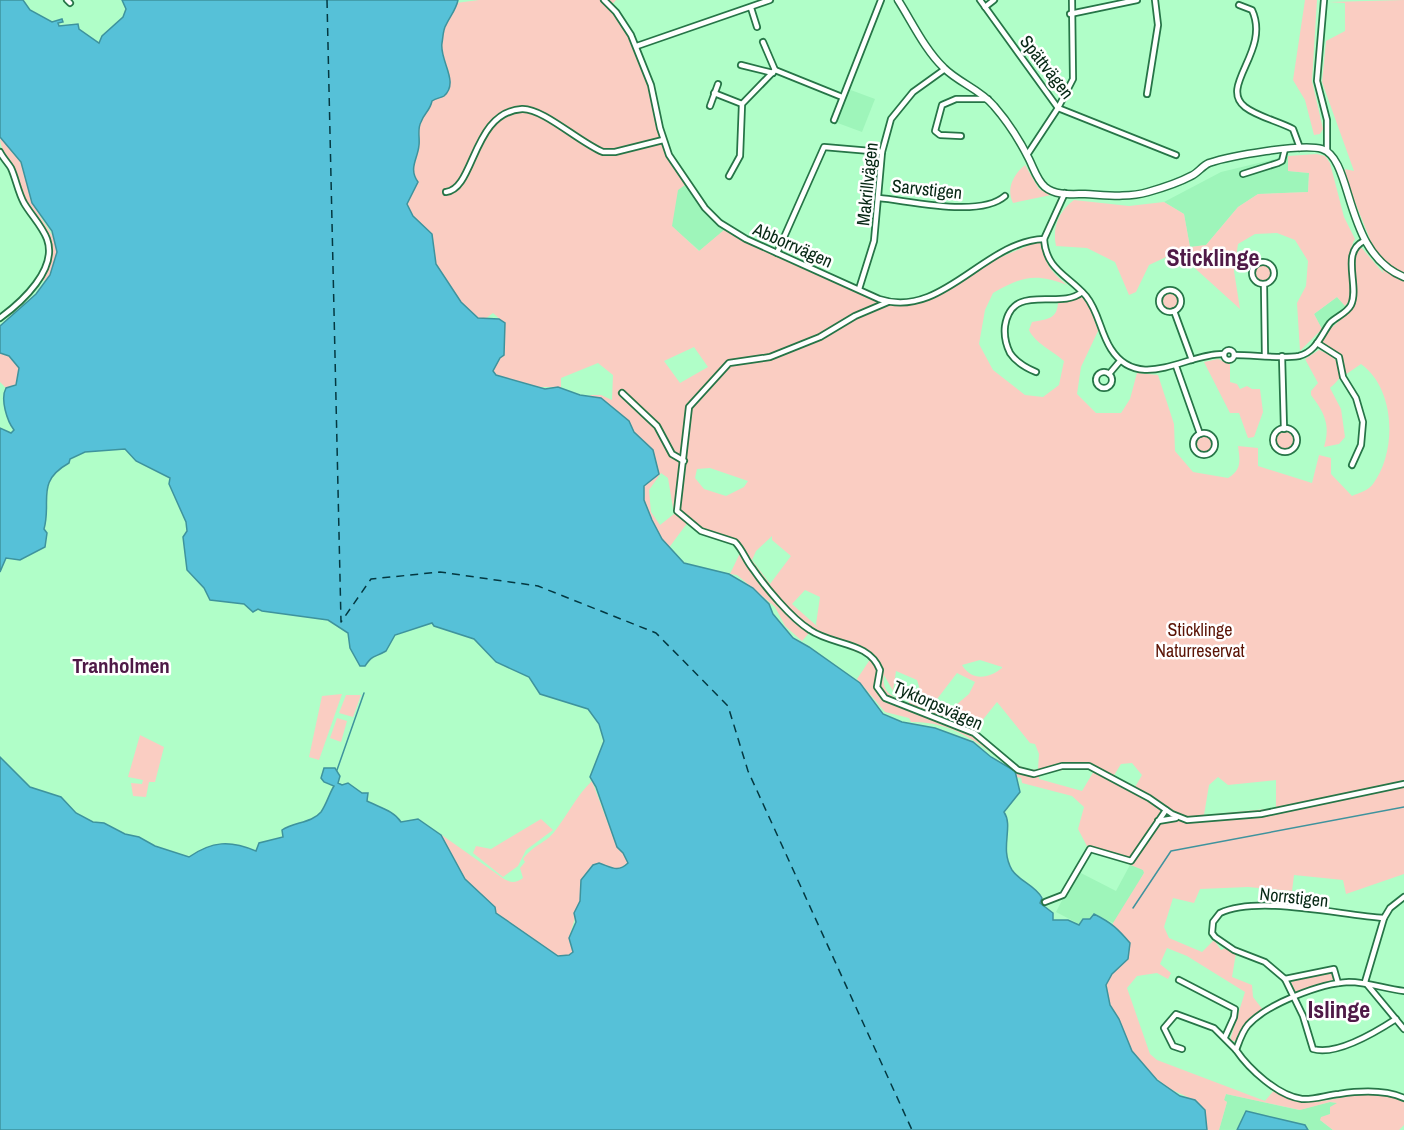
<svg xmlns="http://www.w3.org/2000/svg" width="1404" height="1130" viewBox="0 0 1404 1130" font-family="'Archivo Narrow',sans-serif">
<rect width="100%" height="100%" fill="#b0fec8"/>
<g fill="#9ef5ba">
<polygon points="848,89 875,99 862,132 835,122"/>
<polygon points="1288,156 1288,171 1309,173 1308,192 1258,194 1238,207 1206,245 1190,247 1184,214 1164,202 1221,172"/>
<polygon points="679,178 702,210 724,230 700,251 671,226"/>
<polygon points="1337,297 1345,306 1322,329 1314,314"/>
<polygon points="1131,863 1145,871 1117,925 1093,913 1090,918 1083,918 1079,924 1056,912 1077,871 1116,891"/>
<polygon points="1226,1094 1299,1110 1330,1102 1338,1103 1330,1114 1320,1120 1333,1130 1308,1130 1246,1111 1237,1130 1219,1130 1227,1102 1224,1100"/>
</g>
<g fill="#facdc2" fill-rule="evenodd">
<path d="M479,0H616L610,7L632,42L647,82L657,130L666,154L685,185L678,190L672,226L699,251L724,230L887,305L902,306L944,292L987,263L1034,243H1041C1045,264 1051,272 1067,285C1035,273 1023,276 993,293L985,310L979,344L993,370L1025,395L1043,397L1059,385L1064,361C1053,351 1035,343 1029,330L1032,322C1048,319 1058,319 1058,301L1082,297L1089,304L1098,331L1081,367L1077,394L1096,413H1121L1130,399L1137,373L1158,375L1174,424L1175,451L1193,472L1228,478C1242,469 1240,461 1238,446L1258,448V466L1312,483L1319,455L1331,458V474L1352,496C1359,493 1369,490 1373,484C1397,452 1396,389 1361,364L1345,375L1342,358L1322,343C1327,326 1344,321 1353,306C1363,289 1349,267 1358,249L1361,247L1384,274L1346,180L1345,169L1354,171L1322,82L1326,41L1345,31V3L1329,2L1404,0V874L1346,894L1343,880L1294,875L1292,891L1248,887L1200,889L1194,903L1173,898L1164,927L1169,938L1202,952L1214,940L1221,950L1226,948L1236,953L1232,977L1252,985L1253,997L1263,1010L1243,1027L1237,1042L1230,1040L1245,992L1187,956L1167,948L1160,964L1171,973L1168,979L1157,973L1137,976L1127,988L1150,1054L1157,1060L1265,1101L1275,1089C1282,1093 1292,1101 1300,1102C1331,1105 1372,1083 1404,1100V1125L1399,1130H1333L1320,1120L1321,1117L1330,1114V1107L1337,1103L1330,1102L1300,1110L1226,1094L1224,1100L1227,1102L1219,1130H1207L1205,1110L1194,1100L1168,1088L1144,1068L1132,1051L1119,1019L1110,1005L1106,984L1113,923L1144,873L1143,870L1088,848L1078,829L1084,807L1072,796L1022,783L1021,778L1016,777L1015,770C983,747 955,721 911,722L909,718L885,712L857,679L871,658L809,633L802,641L785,626L775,607L737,575L730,574L740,553L733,543L703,533L688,522L668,549L658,537L642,501L645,495L643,485L652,472L590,395H601L612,400L613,375L598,363L561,378V387H531L492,374L501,320L493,313L485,319L478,318L466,309L436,269L421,223L407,211L406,195L414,178L411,171L418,126L431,101L443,95L449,72L440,51L443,26L456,3ZM694,347L708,367L680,383L664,361ZM710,468L748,481L744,487L726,496L704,489L695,478L697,469ZM661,473L668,478L674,514L660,525L651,512L649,490ZM772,536V540L791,556L770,584L752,560L756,551ZM805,590L820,597L816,624L818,627L792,604ZM980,660L1002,667V668C990,678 972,682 962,665ZM896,671L917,680L920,690L917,698L908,703C894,698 881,693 884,675L893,691ZM957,673L975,682L969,694L950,710L934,703ZM997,702L1030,743L1035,744L1039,754L1038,769H1045C1012,775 999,744 973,732ZM1132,763L1142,775L1134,789L1113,777L1121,764ZM1082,766L1094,771L1082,791L1039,779V775ZM1218,777L1228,785L1276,780V808L1204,815L1209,785Z"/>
<polygon points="1305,0 1317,0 1312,81 1323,129 1320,134 1314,135 1305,100 1293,80"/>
<path d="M0,137C7,146 13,153 20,162C23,165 28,194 32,202C45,230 75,250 44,281L41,279C63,244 43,235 28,204C21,192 18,179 12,166C7,154 0,150 0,137Z"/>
<path d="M1317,154L1325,156L1330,163L1344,217L1355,239C1343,258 1358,294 1345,306L1337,297L1314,314L1322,329L1300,351L1297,303L1306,286L1308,261L1295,240L1277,233L1255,234L1238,244L1234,271L1240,309L1177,252L1149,265L1136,292L1129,295L1115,262L1087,248L1056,246C1052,227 1059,211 1074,200L1129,206L1164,202L1184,214L1190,247L1206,245L1238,207L1258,194L1308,192L1309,173L1288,171V156Z"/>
<path d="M1025,165L1039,189L1051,195L1013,203C1006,189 1013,175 1025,165Z"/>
<circle cx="1264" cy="273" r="9"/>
<circle cx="1170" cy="301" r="9"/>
<path d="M1319,350C1329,354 1345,363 1340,376C1339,380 1333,385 1330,388L1341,409L1345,437L1339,444L1324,447C1331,425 1324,412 1311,395V391L1318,383L1305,359Z"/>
<polygon points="0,353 9,356 19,368 16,385 6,388 0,382"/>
<polygon points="1218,359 1230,364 1230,382 1237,384 1240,389 1247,386 1252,389 1260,389 1263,412 1254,437 1248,438 1239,413 1230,413 1204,362"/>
<circle cx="1285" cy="440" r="9"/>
<circle cx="1204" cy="445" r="9"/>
<polygon points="342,694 319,760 309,757 322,696"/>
<polygon points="346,695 361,695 353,717 339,713"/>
<polygon points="337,718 347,721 341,742 330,738"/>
<polygon points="140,735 164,747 155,782 149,782 146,797 133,796 131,783 142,784 143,780 128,777"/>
<path d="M592,781L617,847L623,852L628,863C617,873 611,867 598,863L581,880L580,901L569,938L573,952L569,955L558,956L496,913L485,898L465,879L439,833L504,879C511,883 516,883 523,878L520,868L525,862L523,859C534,844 545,844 555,831C568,814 577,795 592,781Z"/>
<polygon points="541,819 553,830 526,850 518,866 503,877 473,853 476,846 491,849"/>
<polygon points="1334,972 1335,979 1296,994 1291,982 1317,974"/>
</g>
<g fill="#56c1d8" stroke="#3e939d" stroke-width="1.5">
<path d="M0,0H23L30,10L52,22L62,19L63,22L58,23L59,26L78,24L79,29L99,43L102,36L123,17L126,9L122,0H458C456,10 450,16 446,25C443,29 443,38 442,43C439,60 460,82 444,96C441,98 436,98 432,101C430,111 424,113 421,122C417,129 420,138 419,145C418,159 408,168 418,182L407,204L413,216L432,234L436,264L461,302L478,318L499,319L505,323L504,355L500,358L493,371L496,375L545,389L558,387L580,395L601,398L629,421L634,432L653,450L659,474L644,486V500L652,520L662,539L684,563L729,574L753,588L769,604L773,614L793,638L809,647L860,683L883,714L902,722L935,728L973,742L991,757L1015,771L1020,792L1004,812C1014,827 999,848 1012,870C1020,882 1035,885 1042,898L1040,903L1053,913V920H1068L1079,925L1083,919H1090L1094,914C1112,923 1118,929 1130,943L1128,959L1112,974L1106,985L1110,1005L1119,1019L1132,1051L1157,1080L1180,1096L1195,1100L1205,1110L1207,1130H0V757L30,787L61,797L76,813L93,822L104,823L125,834L139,837L155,846L189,857C212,841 230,840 256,851L259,843L283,837L282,830C294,822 312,823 321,812C327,803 329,794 334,786L324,782L321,778L324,768H335L340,776L338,783L342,785L348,783L362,793H368L367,801C381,808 394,811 401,822L418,819L441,835L465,879L495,907L496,913L558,956L569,955L573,952L569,938L576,922L574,913L580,901L581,880L593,865L599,863C611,867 618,873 628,863L623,853L617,847L596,787L590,777L604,741L599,724L588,709L540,694L529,677L496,662L474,639L434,626L432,623L395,635L386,651C374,658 373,654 365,666H360L350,648L348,633L328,620L262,611L258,609L253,612L244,604L210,600L204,588L187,570L183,537L187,531L186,522L169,484L170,478L136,461L125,449L85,452L70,459L69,463C35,482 52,501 44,529L47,533L45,547L20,560L6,558L0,572V428L11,433L14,430C7,421 0,399 6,388L16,385L19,368L9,356L0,353V326L36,294L50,275L57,252L52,231L32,203L21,162L0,137Z"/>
<polygon points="1246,1111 1305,1125 1308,1130 1237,1130"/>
</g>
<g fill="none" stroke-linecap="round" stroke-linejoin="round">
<g stroke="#3e939d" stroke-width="1.5">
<polyline points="337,770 364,693"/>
<polyline points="1133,908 1171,851 1404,807"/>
</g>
<polyline stroke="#043841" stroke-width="1.5" stroke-dasharray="8 6" stroke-linecap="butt" points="327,0 341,622 371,579 440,572 538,586 656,633 728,706 748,771 912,1130"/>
<defs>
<g id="street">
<polyline points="67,0 70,3"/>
<path d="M604,0L616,12L631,35L651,85L660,128L669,155L705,208L720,223L746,239L879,299C942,320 984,241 1044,239L1065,193"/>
<polyline points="980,0 1058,108 1176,155"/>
<polyline points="1324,0 1317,81 1327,120 1327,151"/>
<path d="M1239,5L1252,10C1271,51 1218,86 1245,107C1258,117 1278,121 1293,129L1300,148"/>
<polyline points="985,7 994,0"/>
<polyline points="751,8 757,27"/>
<polyline points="1070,14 1137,0"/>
<polyline points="763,42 775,70"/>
<polyline points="637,46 770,0"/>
<polyline points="741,65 773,73"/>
<polyline points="714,93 742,104"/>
<polyline points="1147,94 1158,25 1155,0"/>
<polyline points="710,106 718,84"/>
<polyline points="834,120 881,0"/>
<polyline points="961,136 940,135 935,131 942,105 956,99 988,99"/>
<path d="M0,152C3,158 8,163 11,168C16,179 18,192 24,203C31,215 42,226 47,239C58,269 22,302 0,318"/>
<polyline points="1027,155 1058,108 1073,79 1072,0"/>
<polyline points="1243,174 1278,163 1282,161 1285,149"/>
<polyline points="729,176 740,156 742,104 775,70 842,97"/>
<path d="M446,192C475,189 472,112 522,109C543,108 580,143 603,152H615L663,140"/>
<path d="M879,198C911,201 980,218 1005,196"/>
<path d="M1044,239C1046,270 1068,275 1086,296C1099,312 1100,332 1111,349C1139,393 1187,353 1224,354"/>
<polyline points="777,253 824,147 882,152"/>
<circle cx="1263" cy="273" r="11"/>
<polyline points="1264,285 1265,356"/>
<polyline points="859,289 874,241 882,152 891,119 913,92 945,69"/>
<circle cx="1170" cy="301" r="11"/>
<path d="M888,302L855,316L820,337L770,357L729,363L689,407L677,511L701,531L735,542C743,550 746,561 753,569C766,588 791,618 810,630C833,646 869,641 880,670L877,687L885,698L974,733L1018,770L1034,774L1062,766H1089L1149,798L1172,814L1187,820L1261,814L1404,784"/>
<polyline points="1174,311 1192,360"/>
<polyline points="1317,343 1339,357 1343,377 1356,398 1363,422 1361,445 1352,465"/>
<circle cx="1229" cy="355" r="5"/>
<path d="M1234,355C1255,355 1279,359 1299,356C1316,352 1321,335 1330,323C1336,317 1347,313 1351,305C1360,286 1340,252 1364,241"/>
<polyline points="1282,356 1284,429"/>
<polyline points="1176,366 1200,434"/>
<path d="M1036,372C1026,368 1016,362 1010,353C1006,345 1004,335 1005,326C1012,281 1060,311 1082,292"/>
<circle cx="1104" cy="380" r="8"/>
<polyline points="1109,374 1120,361"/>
<polyline points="622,393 657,426 672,454 684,461"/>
<circle cx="1285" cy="440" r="12"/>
<circle cx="1204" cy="444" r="11"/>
<polyline points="1158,821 1176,818"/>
<polyline points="1045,902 1063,895 1090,849 1131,861 1166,810"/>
<polyline points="1384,918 1365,982 1404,1029"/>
<polyline points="1285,979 1334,969 1338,983"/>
<polyline points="1179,980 1235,1009 1234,1017 1225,1037"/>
<path d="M1404,991C1385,989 1368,982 1349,982C1321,983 1267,1004 1248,1025C1242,1032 1239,1042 1236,1050C1249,1069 1278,1096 1302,1099C1314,1100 1327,1095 1339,1094C1359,1091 1386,1090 1404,1098"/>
<path d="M1396,1019C1376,1032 1336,1056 1313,1049L1303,1016L1285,979L1265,962L1234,950L1215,937L1212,933L1213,922L1220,913C1259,895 1339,915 1384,918L1390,908L1404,897"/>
<polyline points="1182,1049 1173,1046 1164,1028 1176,1014 1214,1028 1236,1050"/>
</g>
<path id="secondary" d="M898,0C912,22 925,50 944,68C959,83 980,89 994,106C1008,122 1020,141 1029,159C1034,169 1037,180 1045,187C1056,196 1072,194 1085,194C1106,195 1127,198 1148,192C1162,188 1178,183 1191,176C1198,173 1202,166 1209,163C1230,156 1302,143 1322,149C1354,159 1343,253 1404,277"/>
</defs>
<use href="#street" stroke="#267547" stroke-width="8"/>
<use href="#secondary" stroke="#267547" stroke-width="9"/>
<use href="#street" stroke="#fff" stroke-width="4.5"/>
<use href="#secondary" stroke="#fff" stroke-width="6"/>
</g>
<g text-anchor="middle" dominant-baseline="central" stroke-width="5" stroke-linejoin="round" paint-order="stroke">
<g font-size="18" fill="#062714" stroke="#fff">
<text transform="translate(1047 67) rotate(52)">Spättvägen</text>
<text transform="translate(867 184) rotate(-84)">Makrillvägen</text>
<text transform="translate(927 189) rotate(6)">Sarvstigen</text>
<text transform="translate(793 245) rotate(24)">Abborrvägen</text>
<text transform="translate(938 705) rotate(24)">Tyktorpsvägen</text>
<text transform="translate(1294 897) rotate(6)">Norrstigen</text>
</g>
<g font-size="18" fill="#5b1405" stroke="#fff">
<text x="1200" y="629">Sticklinge<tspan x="1200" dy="21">Naturreservat</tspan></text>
</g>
<g font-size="21" font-weight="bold" fill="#4f1a47" stroke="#fff">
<text x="121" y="665">Tranholmen</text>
</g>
<g font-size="24" font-weight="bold" fill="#4f1a47" stroke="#fff">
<text x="1213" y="257">Sticklinge</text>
<text x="1339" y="1009">Islinge</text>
</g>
</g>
</svg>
